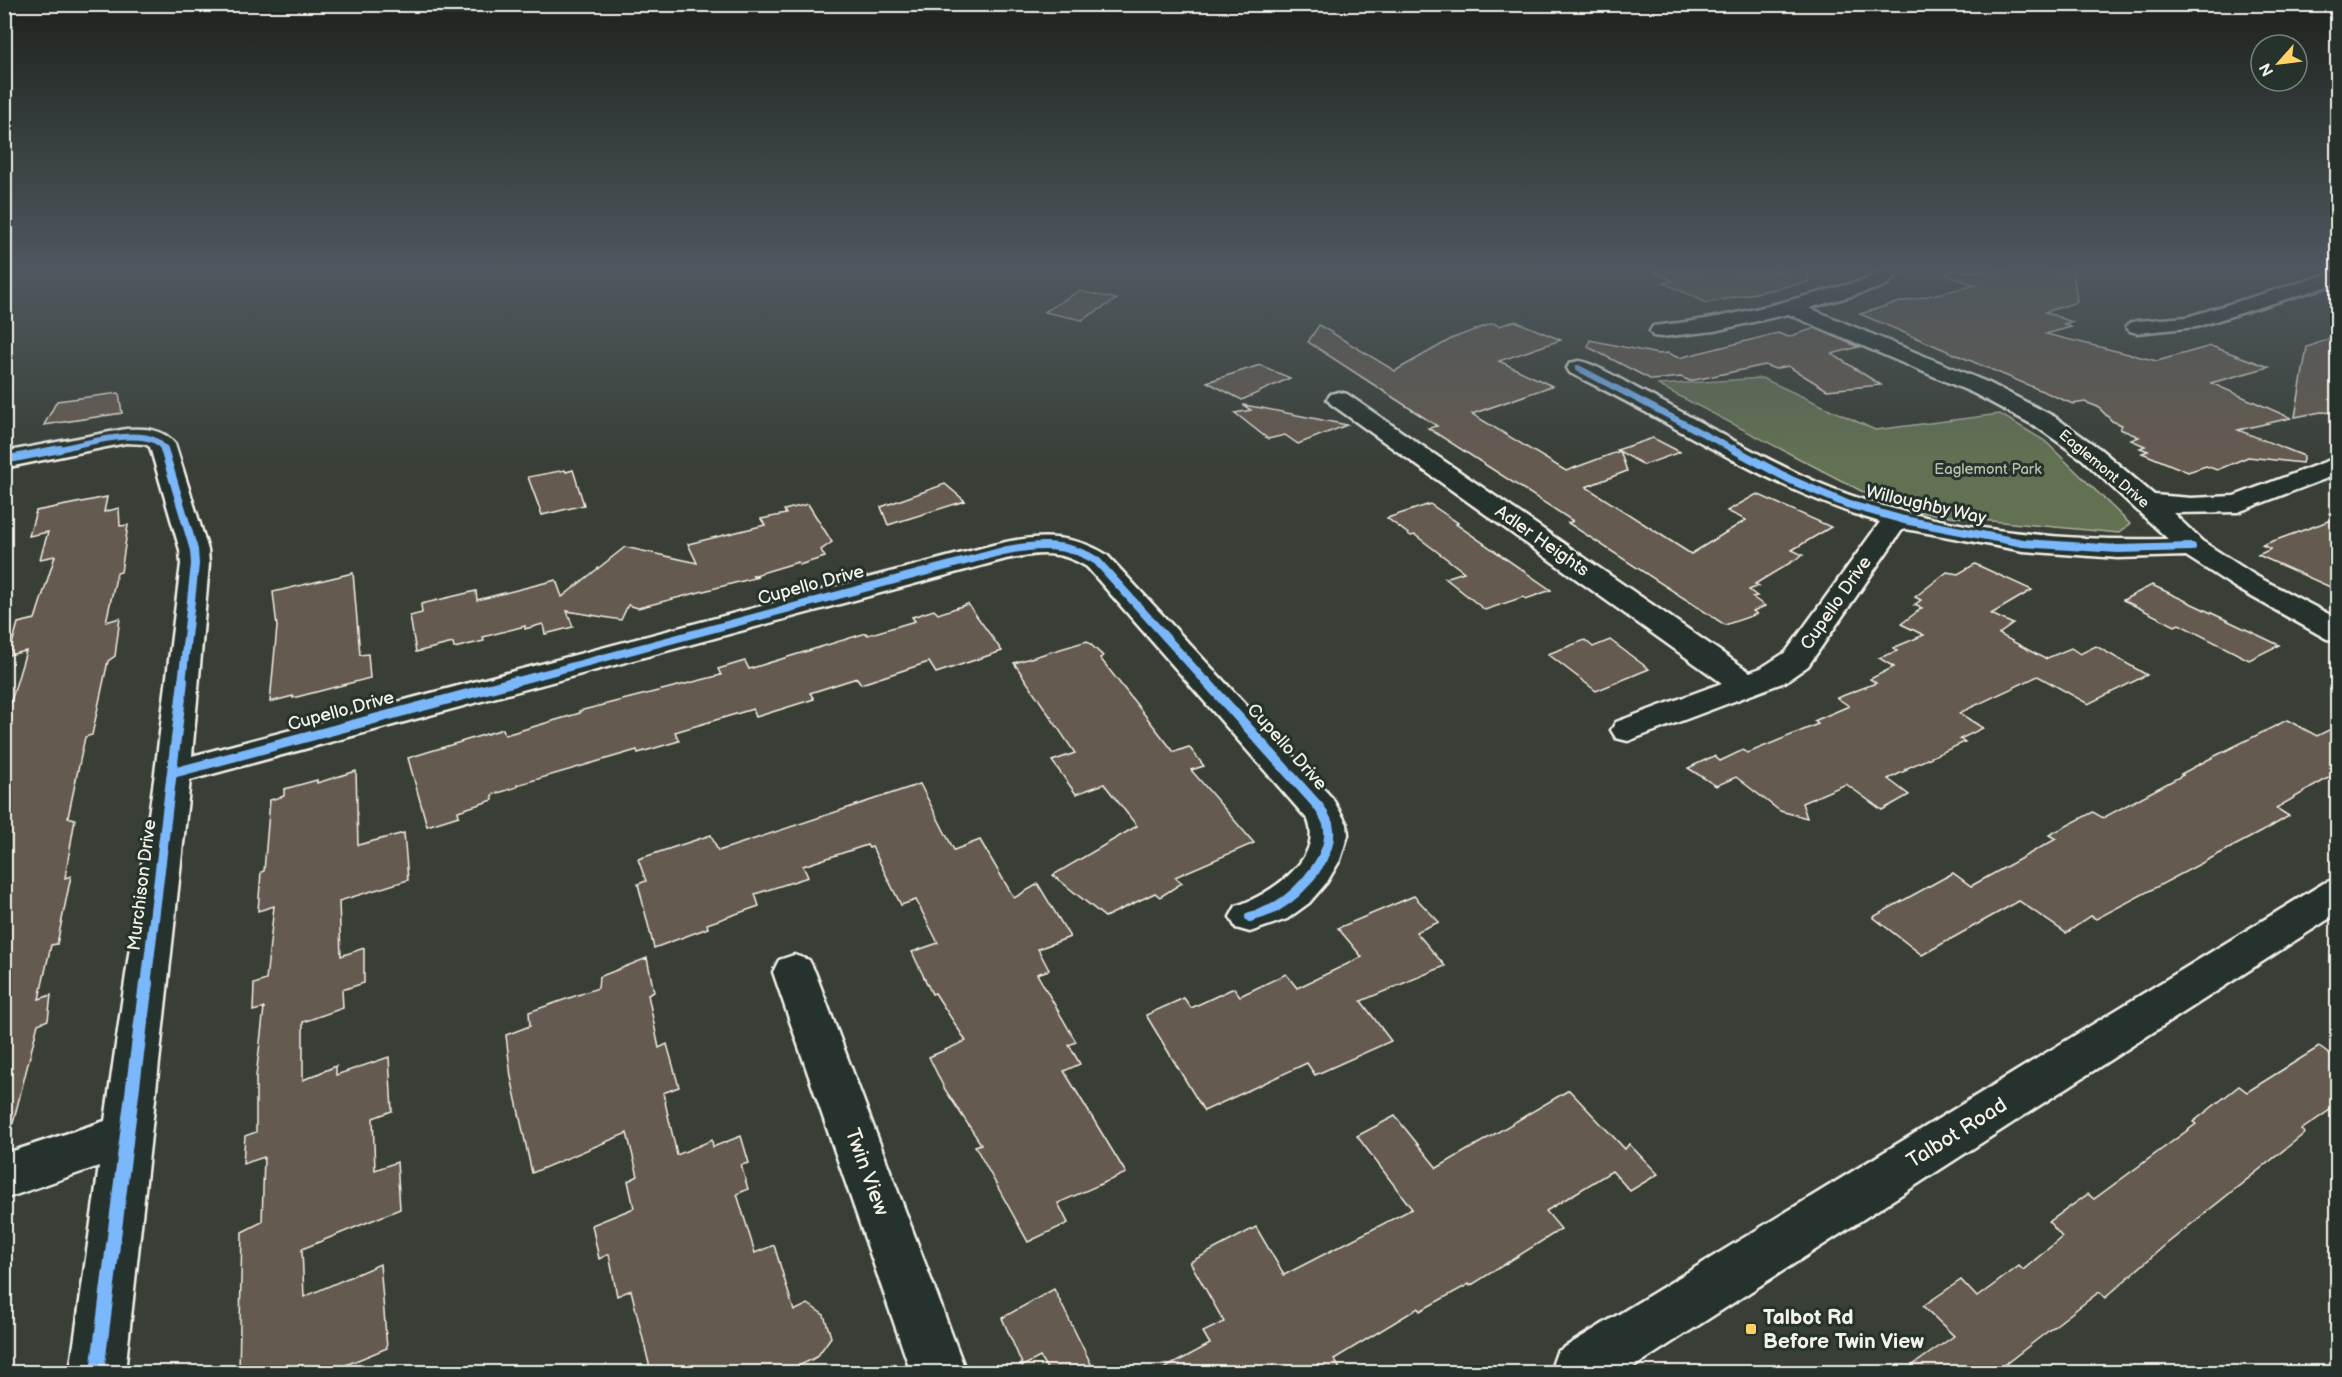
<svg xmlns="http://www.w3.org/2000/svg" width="2342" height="1377" viewBox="0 0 2342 1377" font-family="'Balsamiq Sans',sans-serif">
<rect width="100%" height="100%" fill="#393f37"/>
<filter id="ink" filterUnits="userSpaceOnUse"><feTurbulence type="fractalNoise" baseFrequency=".0167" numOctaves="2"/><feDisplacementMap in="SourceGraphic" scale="12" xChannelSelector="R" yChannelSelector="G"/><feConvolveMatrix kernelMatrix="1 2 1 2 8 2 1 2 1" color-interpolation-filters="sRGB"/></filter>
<g filter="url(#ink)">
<polygon fill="#647152" stroke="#acb19d" stroke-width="1.5" points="1762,378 1875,430 2000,414 2045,441 2130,524 2119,533 1980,520 1919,512 1869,495 1658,385"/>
<g fill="#655a4f" stroke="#f4f1e8" stroke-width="1.5">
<polygon points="1653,271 1807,271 1808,282 1707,303 1664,283 1673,281"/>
<polygon points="1947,271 2073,271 2077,302 2045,312 2072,322 2064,324 2071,327 2046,334 2157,361 2211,346 2269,367 2211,383 2291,418 2238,430 2304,456 2302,463 2248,457 2217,470 2206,466 2188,472 2142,453 2148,451 2140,448 2145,446 2131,440 2139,437 2120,429 2122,425 2112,421 2098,407 2085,402 2073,404 1860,314 1892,304 1976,285 1946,275"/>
<polygon points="1079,291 1117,299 1082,320 1044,312"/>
<polygon points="1515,321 1561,340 1499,361 1552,386 1472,414 1566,471 1620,451 1627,471 1586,487 1691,554 1746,520 1727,511 1757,494 1831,527 1792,550 1803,555 1755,584 1759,586 1749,590 1757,596 1752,597 1765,606 1753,611 1757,614 1725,625 1568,523 1573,521 1428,428 1437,426 1308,342 1319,325 1395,371 1453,338 1493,323 1499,326"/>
<polygon points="1815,328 1858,347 1832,354 1881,385 1827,390 1788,366 1775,369 1765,365 1690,381 1681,377 1652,380 1588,347 1590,340 1658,354 1668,353 1679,358 1778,333 1788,337"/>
<polygon points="2337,336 2337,413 2321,412 2295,417 2307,347"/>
<polygon points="1260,365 1290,378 1242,400 1207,382"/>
<polygon points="119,393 122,413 44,425 57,401"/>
<polygon points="1243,405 1262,408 1347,425 1298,444 1285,435 1268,439 1235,413 1251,410"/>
<polygon points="1653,438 1680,452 1644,465 1617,450"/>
<polygon points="565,470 566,472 573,470 584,505 542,515 528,477"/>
<polygon points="945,484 965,501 888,525 881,507"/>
<polygon points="107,497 104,512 119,508 120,526 128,525 121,572 117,573 106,622 120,618 115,656 108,661 92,735 85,737 68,817 75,819 65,878 71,876 57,944 51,945 39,999 51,995 48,1020 38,1024 13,1123 4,1121 4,725 26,651 9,655 18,623 35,619 55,556 40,559 48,532 29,536 36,511"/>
<polygon points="808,504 832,542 821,550 825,557 799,565 798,562 752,576 758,577 638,608 628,605 621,620 567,611 573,627 545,634 543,624 525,629 525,626 483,637 484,641 454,648 453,643 416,652 410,616 422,613 421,604 476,591 477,600 556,580 562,597 625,547 697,563 688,544 765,525 761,519 786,514 784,510"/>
<polygon points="1430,504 1458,523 1456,524 1551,590 1526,599 1523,597 1485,610 1445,578 1464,572 1415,535 1411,536 1387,518"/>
<polygon points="2337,518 2337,590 2258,555 2271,549 2262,545"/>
<polygon points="1975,564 2032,590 1991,614 2013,624 1999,634 2045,659 2071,648 2080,654 2096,646 2147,675 2088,704 2038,676 1959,713 1983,728 1960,739 1965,742 1905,769 1907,770 1888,779 1909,795 1882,810 1846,784 1802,803 1807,818 1780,811 1736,777 1716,786 1688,768 1714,756 1720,761 1743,750 1748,753 1818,724 1814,721 1849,706 1837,698 1876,683 1870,679 1894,667 1879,658 1897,651 1893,648 1924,635 1901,624 1922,608 1914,605 1921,600 1915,597 1947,572 1958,574"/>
<polygon points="353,573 360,655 368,654 370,678 293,698 293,696 270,702 277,627 273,592"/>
<polygon points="2152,585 2222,618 2279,645 2249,660 2179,624 2175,626 2123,600"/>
<polygon points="968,604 1002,651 936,673 929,662 861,684 857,678 810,693 814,699 756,717 753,709 675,732 679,741 638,753 637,750 517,785 517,787 492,795 493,800 458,811 459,816 427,826 408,758 503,729 505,735 580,713 579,711 721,675 718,669 745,661 749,669 866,633 868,635 915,621 912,617 934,610 938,614"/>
<polygon points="1585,640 1593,647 1610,640 1649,669 1596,691 1548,654"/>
<polygon points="1087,641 1103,656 1100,658 1174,752 1189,747 1204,766 1191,770 1254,843 1175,877 1182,883 1160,897 1155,893 1105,917 1053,875 1137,826 1104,784 1076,794 1052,761 1075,753 1014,663"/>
<polygon points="2287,720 2317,736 2337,726 2337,773 2276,808 2289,816 2272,826 2096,919 2091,916 2066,933 2019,901 1922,955 1873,917 1953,873 1971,886 2056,839 2049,835 2093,812 2103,818 2183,775 2181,774 2213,757"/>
<polygon points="356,771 358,845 404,833 408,880 339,901 341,956 364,948 364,983 342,990 343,1008 303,1022 303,1080 336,1066 336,1075 389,1057 392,1111 373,1118 375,1170 397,1162 400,1209 302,1249 304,1297 380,1264 387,1348 329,1372 239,1372 242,1232 262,1222 264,1157 243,1164 245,1136 256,1132 256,1077 264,1008 253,1011 254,984 266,980 274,906 258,911 261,872 264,871 270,800 284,796 284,789 317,780 317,783"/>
<polygon points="920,784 954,850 980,840 1014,898 1038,884 1070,937 1038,949 1049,970 1037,974 1076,1042 1069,1045 1080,1064 1064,1071 1126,1173 1058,1203 1068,1223 1028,1242 975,1146 981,1144 944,1088 929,1057 966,1041 935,993 932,994 912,952 938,943 916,900 901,905 872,847 869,848 867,845 803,866 808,877 755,894 759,906 707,924 708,928 654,948 638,884 646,881 638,859 711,835 718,851"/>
<polygon points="1414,896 1439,922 1416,932 1445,966 1361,1001 1391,1041 1315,1075 1307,1063 1204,1111 1146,1015 1184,998 1191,1008 1234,988 1240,996 1286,974 1297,988 1362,957 1338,928"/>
<polygon points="647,958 654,992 648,995 659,1048 667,1044 679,1087 663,1093 677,1155 712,1140 713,1147 741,1136 749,1163 741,1165 748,1189 737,1194 755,1253 774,1245 794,1311 808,1304 824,1315 831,1337 817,1357 786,1372 651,1372 631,1290 617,1296 609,1254 599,1259 592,1225 634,1208 628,1181 638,1176 627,1133 532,1173 511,1077 506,1035 530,1026 529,1012 598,988 599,977"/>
<polygon points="2319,1047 2337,1060 2337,1105 2301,1130 2305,1133 2164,1246 2105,1298 2099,1292 1995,1372 1903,1372 1954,1336 1923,1306 1961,1280 1977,1297 2019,1266 2023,1270 2062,1237 2049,1222 2088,1194 2094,1199 2196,1124 2193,1122 2239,1086 2247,1092"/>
<polygon points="1569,1090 1625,1149 1629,1144 1658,1174 1630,1191 1612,1171 1546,1211 1561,1229 1470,1286 1469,1284 1420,1311 1418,1308 1334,1359 1342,1372 1158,1372 1210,1344 1203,1332 1224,1322 1190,1262 1256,1227 1284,1275 1412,1209 1357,1136 1395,1116 1437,1168"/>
<polygon points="1054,1289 1095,1372 1049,1372 1040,1357 1023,1366 1002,1318"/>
</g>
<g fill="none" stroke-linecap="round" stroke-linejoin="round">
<defs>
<g id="street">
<path d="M1879,271H1896L1898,274L1888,284L1879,288L1809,308L1989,383L2055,417L2100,449L2154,495L2191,498L2234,496L2338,457V474L2238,512L2173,513L2202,541L2256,576L2338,619V641L2327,639L2236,588L2186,556L2118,558L2023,551L1906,529L1902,530L1808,666L1785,682L1628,741L1616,738L1611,730L1616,722L1722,683L1331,404L1327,399L1331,394L1339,392L1347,394L1750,672L1761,668L1786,652L1880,522C1769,490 1673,422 1570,373L1567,368L1570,363C1572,363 1577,361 1579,361C1592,362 1627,383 1640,390C1694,418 1746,449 1801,475C1912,527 2046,542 2168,539L2082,459L2037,427L1973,393L1788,314L1714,331L1661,337L1653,336L1650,331L1653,326L1661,325C1732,318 1797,298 1865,280Z"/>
<polygon points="2338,271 2338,283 2196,327 2137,333 2130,331 2126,327 2130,323 2137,321 2187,317"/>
<path d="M126,429C144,428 163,428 175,444L208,550L209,564L192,756L993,545C1033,535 1071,532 1107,555L1332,798L1347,824L1348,835L1340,860L1327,882L1309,903L1287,919L1250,932L1236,928L1230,917L1236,906C1266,896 1324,861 1308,820L1087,567C1059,549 1037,553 1006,559L190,780L125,1372H70L99,1166L4,1199V1154L105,1121L155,773L181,564L180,550L150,447L145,444L126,443L4,468V452Z"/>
<polygon points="794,955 809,960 815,972 966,1372 911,1372 773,972 779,960"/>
</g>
<polygon id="secondary" points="2338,878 2338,913 1626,1372 1550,1372 1557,1352 2324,883"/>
</defs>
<use href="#street" stroke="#f4f1e8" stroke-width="5"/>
<use href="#secondary" stroke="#f4f1e8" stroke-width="5"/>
<use href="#street" fill="#26332d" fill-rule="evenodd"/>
<use href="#secondary" fill="#26332d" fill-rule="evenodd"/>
<defs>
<g id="cycleway-far3">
<polyline points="1578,368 1736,451"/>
<path d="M52,451C75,446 155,421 164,451"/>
</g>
<g id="cycleway-far2">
<polyline points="164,449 194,550 195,564 182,683"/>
<polyline points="1733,449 1791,480 1847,504 1904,520 2023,543 2118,549 2192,547"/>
<polyline points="4,460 60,449"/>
<path d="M510,683L1003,551C1037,544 1067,542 1097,561L1207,683"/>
</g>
<g id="cycleway-far1">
<path d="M1206,681L1319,807C1322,812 1326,818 1328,824C1336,854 1300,893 1276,907C1268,912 1259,914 1250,917"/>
<polyline points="173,773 516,681"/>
<polyline points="146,985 183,681"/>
</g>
<polyline id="cycleway" points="97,1372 146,983"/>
</defs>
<use href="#cycleway-far3" stroke="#26332d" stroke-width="8"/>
<use href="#cycleway-far2" stroke="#26332d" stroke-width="10"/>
<use href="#cycleway-far1" stroke="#26332d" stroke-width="14"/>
<use href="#cycleway" stroke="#26332d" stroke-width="17"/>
<use href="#cycleway-far3" stroke="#7ab7fb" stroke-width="6"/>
<use href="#cycleway-far2" stroke="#7ab7fb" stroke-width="8"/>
<use href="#cycleway-far1" stroke="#7ab7fb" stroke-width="10"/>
<use href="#cycleway" stroke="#7ab7fb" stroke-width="14"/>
</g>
</g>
<linearGradient id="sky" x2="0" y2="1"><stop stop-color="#1f231e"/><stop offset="0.58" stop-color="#4e585e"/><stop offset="1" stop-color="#4e585e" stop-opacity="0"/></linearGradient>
<rect width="2342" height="464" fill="url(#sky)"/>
<rect fill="#ffd166" stroke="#26332d" stroke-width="2" x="1745" y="1323" width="12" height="12" rx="3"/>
<g text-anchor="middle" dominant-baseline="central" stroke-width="6" stroke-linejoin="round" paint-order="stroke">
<g font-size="15" fill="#babeac" stroke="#26332d">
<text x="1988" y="469">Eaglemont Park</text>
</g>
<g font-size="15" fill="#f4f1e8" stroke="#26332d">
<text transform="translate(2104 469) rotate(40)">Eaglemont Drive</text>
</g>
<g font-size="18" fill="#f4f1e8" stroke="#26332d">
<text transform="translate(1926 505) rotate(13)">Willoughby Way</text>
<text transform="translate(1542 541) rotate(35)">Adler Heights</text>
<text transform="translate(811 585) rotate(-15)">Cupello Drive</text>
<text transform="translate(1836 603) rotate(-55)">Cupello Drive</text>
<text transform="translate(341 711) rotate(-15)">Cupello Drive</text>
<text transform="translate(1287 747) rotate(48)">Cupello Drive</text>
<text transform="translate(142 885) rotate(-83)">Murchison Drive</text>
</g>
<g font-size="21" fill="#f4f1e8" stroke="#26332d">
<text transform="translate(1957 1133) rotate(-32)">Talbot Road</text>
<text transform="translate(867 1172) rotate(70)">Twin View</text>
</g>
<g font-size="21" font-weight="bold" fill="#f4f1e8" stroke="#26332d" text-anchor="start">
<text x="1763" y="1317">Talbot Rd<tspan x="1763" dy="24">Before Twin View</tspan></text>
</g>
</g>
<rect width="2342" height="1377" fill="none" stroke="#26332d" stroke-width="24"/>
<rect x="12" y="12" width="2318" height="1353" fill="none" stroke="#f4f1e8" stroke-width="2" filter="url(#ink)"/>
<g transform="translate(2279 63) rotate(242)"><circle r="28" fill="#26332d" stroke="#787f78" stroke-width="1.5"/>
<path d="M0-4.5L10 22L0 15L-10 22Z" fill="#ffd166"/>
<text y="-9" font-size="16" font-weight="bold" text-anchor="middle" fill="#f4f1e8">N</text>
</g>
</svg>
